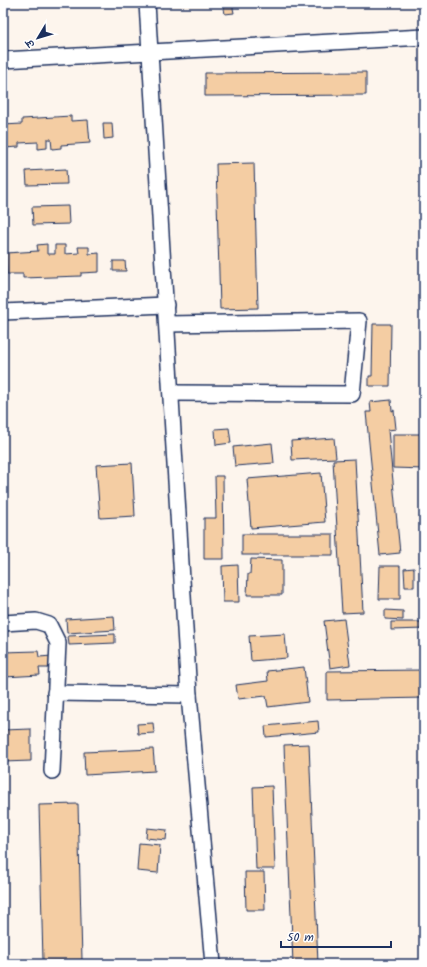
<svg xmlns="http://www.w3.org/2000/svg" width="427" height="967" viewBox="0 0 427 967" font-family="Kalam,'Playpen Sans Deva',sans-serif">
<rect width="100%" height="100%" fill="#fdf5ed"/>
<filter id="ink" filterUnits="userSpaceOnUse"><feTurbulence type="fractalNoise" baseFrequency=".025" numOctaves="2"/><feDisplacementMap in="SourceGraphic" scale="8" xChannelSelector="R" yChannelSelector="G"/><feConvolveMatrix kernelMatrix="1 2 1 2 8 2 1 2 1" color-interpolation-filters="sRGB"/></filter>
<g filter="url(#ink)">
<g fill="#f4cda3" stroke="#1b2f5e">
<polygon points="223,3 232,3 234,13 225,14"/>
<polygon points="366,72 366,95 205,96 205,73"/>
<polygon points="71,116 71,121 88,120 90,143 61,145 61,148 52,149 51,139 47,139 47,148 38,149 38,142 19,143 19,147 4,148 3,125 22,124 22,119"/>
<polygon points="103,123 112,123 113,138 104,139"/>
<polygon points="254,163 258,308 220,309 216,164"/>
<polygon points="66,169 67,184 27,185 26,171"/>
<polygon points="68,206 69,224 33,225 32,207"/>
<polygon points="47,244 47,254 55,254 55,245 65,245 65,254 79,253 78,247 89,247 89,254 99,253 99,272 81,273 81,276 23,278 23,274 7,274 6,253 38,251 37,245"/>
<polygon points="113,261 125,261 126,271 113,271"/>
<polygon points="373,324 391,324 390,386 369,386 369,376 372,376"/>
<polygon points="391,400 392,411 394,410 396,429 388,430 400,553 380,555 366,412 371,412 370,402"/>
<polygon points="229,428 231,443 216,445 215,429"/>
<polygon points="393,434 424,434 424,469 393,468"/>
<polygon points="334,438 336,458 292,460 291,441"/>
<polygon points="272,443 274,463 235,466 233,447"/>
<polygon points="355,459 363,612 342,613 333,460"/>
<polygon points="132,463 135,516 100,518 96,465"/>
<polygon points="321,473 325,522 251,528 247,479"/>
<polygon points="215,476 223,476 224,559 204,559 204,518 216,518"/>
<rect x="242" y="534" width="91" height="21"/>
<polygon points="251,559 282,560 282,595 247,595 248,574 250,574"/>
<polygon points="238,565 239,602 223,602 222,566"/>
<polygon points="380,566 400,566 400,599 379,599"/>
<polygon points="414,568 414,587 405,587 404,569"/>
<polygon points="385,610 403,611 403,620 385,619"/>
<polygon points="114,616 115,630 67,633 66,619"/>
<polygon points="344,619 350,665 330,668 324,621"/>
<polygon points="391,622 424,622 424,629 391,630"/>
<polygon points="115,634 115,643 69,645 68,636"/>
<polygon points="285,634 287,658 251,661 249,636"/>
<polygon points="38,651 39,657 52,656 53,668 39,668 40,675 4,677 4,682 3,682 3,652"/>
<polygon points="304,667 308,702 268,707 266,696 238,699 236,685 268,681 267,671"/>
<polygon points="424,670 424,698 327,700 327,671"/>
<polygon points="318,721 319,732 266,737 265,726"/>
<polygon points="153,723 154,733 138,734 137,724"/>
<polygon points="31,729 31,761 3,762 3,730"/>
<polygon points="309,744 318,964 293,964 284,745"/>
<polygon points="153,749 155,771 85,775 84,752"/>
<polygon points="272,786 275,869 256,869 253,787"/>
<polygon points="78,804 82,960 43,961 39,805"/>
<polygon points="147,828 167,830 166,840 146,838"/>
<polygon points="139,843 160,845 158,873 137,871"/>
<polygon points="245,872 264,872 265,910 246,910"/>
</g>
<g fill="none" stroke-linecap="round" stroke-linejoin="round">
<defs>
<g id="minor">
<polyline points="147,3 189,695 213,964"/>
<polyline points="3,60 424,37"/>
<polyline points="3,312 166,305"/>
<polyline points="167,324 359,321 352,394 171,393"/>
<polyline points="3,623 36,621 49,625 58,643 52,771"/>
<polyline points="55,693 189,695"/>
</g>
</defs>
<use href="#minor" stroke="#1b2f5e" stroke-width="18"/>
<use href="#minor" stroke="#fff" stroke-width="15"/>
</g>
</g>
<rect width="427" height="967" fill="none" stroke="#fff" stroke-width="16"/>
<rect x="8" y="8" width="411" height="951" fill="none" stroke="#1b2f5e" stroke-width="1.5" filter="url(#ink)"/>
<g transform="translate(38 38) rotate(232)" stroke="#ffffff" stroke-width="3" paint-order="stroke">
<path d="M0-3L7 15L0 10L-7 15Z" fill="#1b2f5e"/>
<text y="-6" font-size="11" font-weight="bold" text-anchor="middle" fill="#1b2f5e">उ</text>
</g>
<path d="M281 941v6h110v-6" fill="none" stroke="#1b2f5e" stroke-width="2"/>
<text x="287" y="941" font-size="12" fill="#1b2f5e" stroke="#ffffff" stroke-width="3" paint-order="stroke">50 m</text>
</svg>
